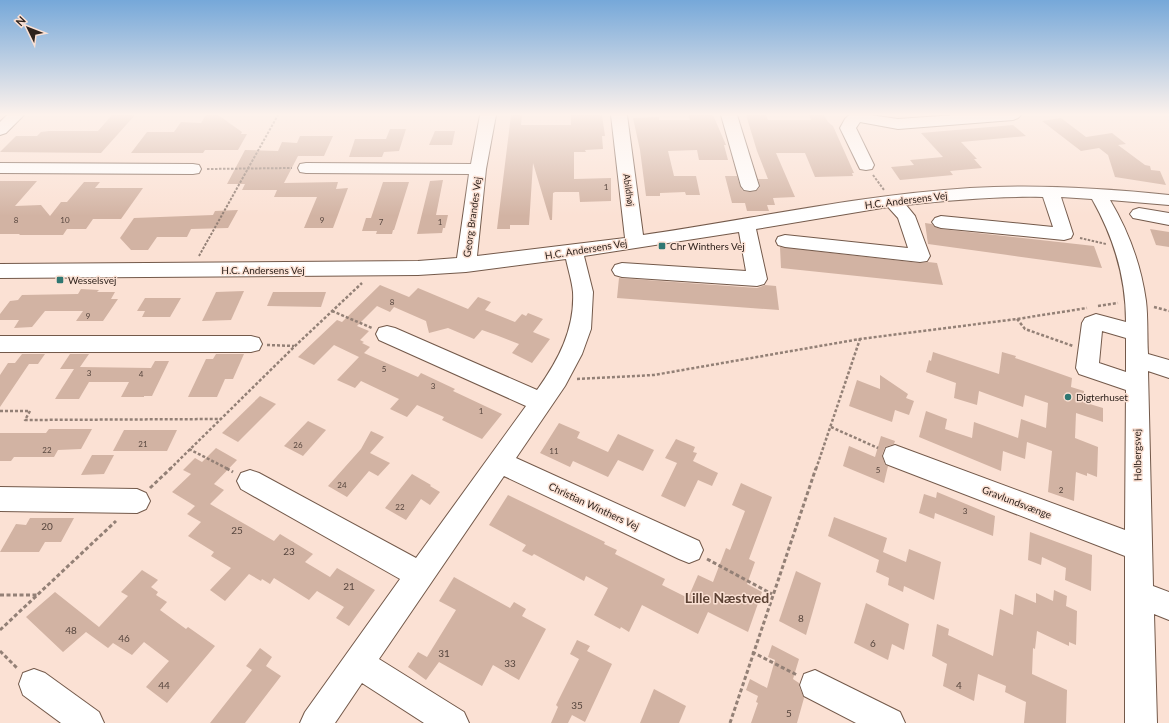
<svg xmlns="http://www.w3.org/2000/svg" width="1169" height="723" viewBox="0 0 1169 723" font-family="Lato,sans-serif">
<rect width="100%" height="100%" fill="#fbe1d4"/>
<g fill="#d2b3a3">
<polygon points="112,115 135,115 101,153 0,152 16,136 37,136 41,132 49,131 98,131"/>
<polygon points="206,115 218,115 242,132 241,134 247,134 238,150 205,150 203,153 131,153 147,132 174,132 181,122 201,123"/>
<polygon points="511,115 522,115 521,125 571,125 571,115 602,115 605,136 602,136 603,149 585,150 586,152 574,152 574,179 611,178 611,201 580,202 579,192 555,192 553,193 552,220 550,220 533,163 529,225 510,225 510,229 497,229"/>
<polygon points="688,115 713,115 726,145 724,145 728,160 699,160 697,150 668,151 674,176 696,176 700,195 686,195 685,192 660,193 660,196 646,196 640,150 633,118 659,117 659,120 690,120"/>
<polygon points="746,115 766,115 768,120 811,120 809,115 824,115 828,122 833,126 854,173 852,173 853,176 815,177 805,153 776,153 795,197 773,198 775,205 767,205 769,211 747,211 745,203 732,203 725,176 737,176 740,186 743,191 750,192 756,191 760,187 758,179 768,179 757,151"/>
<polygon points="1061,118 1086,137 1112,133 1126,144 1118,145 1145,165 1150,166 1151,170 1160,171 1166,185 1115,177 1108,155 1099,148 1081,151 1042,121"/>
<polygon points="1013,125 1026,136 961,142 977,159 974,159 982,168 950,171 953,175 900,180 891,167 914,165 910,160 943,157 921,133"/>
<polygon points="390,129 406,129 399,151 384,152 382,157 349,157 355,139 386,139"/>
<polygon points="435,131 455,131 452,145 429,145"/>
<polygon points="300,136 333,136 324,156 298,156 284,183 338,182 336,189 348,188 333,228 304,228 317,197 274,197 277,190 242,190 245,184 227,184 245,150 278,151 282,142 297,143"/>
<polygon points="443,180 436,215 448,215 445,228 443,228 442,233 417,234 430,181"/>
<polygon points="0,181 37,181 15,206 41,205 50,216 61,202 67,202 84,182 100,182 95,188 143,188 121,219 93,219 86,229 67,229 63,235 19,235 20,234 0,234"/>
<polygon points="383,182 409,182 394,230 393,230 392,234 376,234 377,231 362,231 366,218 371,218"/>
<polygon points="238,210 228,228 191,229 187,237 157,237 148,250 131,250 120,238 134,218 213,215 215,211"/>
<polygon points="925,223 932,224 935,227 941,229 1094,246 1102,268 928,244"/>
<polygon points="1150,229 1169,232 1169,247 1156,245"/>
<polygon points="780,247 920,263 928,262 937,263 943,285 781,268"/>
<polygon points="619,278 757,288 765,285 776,286 779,310 617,298"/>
<polygon points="380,285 409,297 418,288 468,309 478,297 491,302 485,310 515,322 522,314 526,316 528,313 543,319 533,332 550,339 532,363 512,353 519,344 496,335 482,330 474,339 448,328 429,333 426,321 394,307 390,312 377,306 357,326 369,331 360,340 364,342 362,343 370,347 364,353 418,377 421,373 455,389 453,391 502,414 482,439 442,420 444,417 417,405 407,417 390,409 399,399 361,381 355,388 337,380 359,357 334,345 314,365 298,357 337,320 342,322"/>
<polygon points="81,289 99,290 97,292 115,292 111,299 118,299 103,321 76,321 83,311 45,311 32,327 14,328 19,320 0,320 0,314 10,301 18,300 22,295 78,294"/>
<polygon points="244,291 231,320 202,321 216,292"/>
<polygon points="273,292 326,292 321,307 267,306"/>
<polygon points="145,298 181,298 170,317 142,317 145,311 137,311"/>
<polygon points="933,352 999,374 1002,352 1016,356 1015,358 1072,378 1071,387 1084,391 1083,402 1103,408 1103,422 1076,413 1075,438 1098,447 1097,477 1087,473 1087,476 1076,472 1074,501 1048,492 1052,451 1027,442 1025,459 1003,451 1001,471 919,437 926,411 947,419 945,429 972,438 974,422 1018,438 1021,419 1046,428 1048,403 1025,395 1023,407 979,391 977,405 954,398 956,383 926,372 929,360 931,361"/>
<polygon points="22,354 45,354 38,364 29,364 0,407 0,375 8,363 15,363"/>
<polygon points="70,354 89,354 80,367 151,368 155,361 169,361 152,396 144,396 144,397 121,397 129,382 89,382 79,399 55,399 74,369 60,369"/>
<polygon points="216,354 244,354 233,379 225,379 217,397 188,397 206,359 213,359"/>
<polygon points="880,375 908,394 906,398 914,401 909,415 895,410 892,422 849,406 857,380 880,389"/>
<polygon points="260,396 276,404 238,442 222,433"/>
<polygon points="308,421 326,430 303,456 284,446"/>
<polygon points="559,423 580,432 577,438 608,452 618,434 654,450 643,471 618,460 608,477 573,461 570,467 540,453"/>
<polygon points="49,429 92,429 81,449 58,450 54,457 14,457 11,461 0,461 0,433 46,433"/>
<polygon points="124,430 177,430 167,451 113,451"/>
<polygon points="371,431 384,437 370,453 390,463 378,476 369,471 347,497 328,486 361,449"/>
<polygon points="881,436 895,441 894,444 885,447 882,455 885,465 888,466 884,483 843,466 849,446 875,457"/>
<polygon points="676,439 695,447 693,452 697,453 693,461 718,473 712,486 698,480 685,507 661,496 677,463 665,458"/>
<polygon points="216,448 237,460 214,484 224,490 210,504 274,541 280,534 313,554 305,562 330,577 337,568 375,590 349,626 336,618 344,607 317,591 309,600 274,578 270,584 262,579 261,581 249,574 225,601 210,590 231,568 211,556 214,552 188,536 201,522 187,514 195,506 172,492 191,474 183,470 195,458 202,462"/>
<polygon points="92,455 114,455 104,474 81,475"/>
<polygon points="412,474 431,485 430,486 440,492 430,505 421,499 406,520 385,508"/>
<polygon points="741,483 772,497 749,559 755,562 747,584 762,592 748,632 708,612 698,634 642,605 629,632 621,627 620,629 594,615 608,588 586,576 584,581 534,554 532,556 522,551 526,545 489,525 508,495 605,542 604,544 617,550 615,554 665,579 662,585 688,598 698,575 713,582 726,548 730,550 745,511 732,505"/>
<polygon points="937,492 995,516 993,536 935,513 934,519 919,513 924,494 936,498"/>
<polygon points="834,517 887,538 883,552 906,562 909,549 941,562 934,600 904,586 903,592 888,585 889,578 876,572 879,560 828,536"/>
<polygon points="30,518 74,518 61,542 45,542 39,552 0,552 16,524 26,525"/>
<polygon points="1030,532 1092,555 1091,591 1065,580 1066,568 1042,557 1041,565 1028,560"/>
<polygon points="142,570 158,580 151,587 158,592 156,595 167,602 160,610 186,629 188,627 215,646 167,703 146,687 169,661 144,642 132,655 113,643 108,648 86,632 63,652 26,617 55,592 99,627 128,596 121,592"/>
<polygon points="796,571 821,583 806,635 779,621"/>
<polygon points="454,577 510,608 514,602 526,609 522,616 546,629 519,680 493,665 482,686 439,662 426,680 408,667 418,652 427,657 456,610 439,601"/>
<polygon points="1054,590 1067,596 1066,606 1077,611 1076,645 1069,642 1069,646 1037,631 1035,649 1033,648 1032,674 1067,690 1066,723 1024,723 1026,702 1005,692 1006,686 978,674 974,701 943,686 947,664 932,656 937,624 949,629 948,635 993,656 1000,609 1013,615 1015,594 1036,603 1036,593 1053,601"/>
<polygon points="866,603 909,624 904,650 892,644 888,660 854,643"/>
<polygon points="577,640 590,646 587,651 612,664 585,722 572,715 568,723 551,723 558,707 556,705 579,659 570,654"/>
<polygon points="772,645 799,659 793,679 799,683 799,686 804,698 797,723 751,723 758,703 756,702 758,696 746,690 750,679 767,688 775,660 768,657"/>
<polygon points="260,648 272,657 266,666 281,676 245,723 210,723 252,670 246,666"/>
<polygon points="654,689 686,706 679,723 640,723"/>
</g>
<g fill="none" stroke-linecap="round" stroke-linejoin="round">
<defs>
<g id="minor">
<polygon points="7,115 24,115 6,133 0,135 0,122"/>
<path d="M480,115H496L486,169L477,256L625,238L611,115H627L643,235C752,219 860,195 970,188C1036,184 1103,188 1169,195V205L1110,200C1129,232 1141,265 1146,301C1148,318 1147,337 1148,354L1169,360V378L1148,371L1153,586L1169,592V620L1154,614L1157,723H1125V556L886,464L883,456L886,448L895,445L1125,530L1126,390L1079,374L1076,368L1082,323L1085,318L1096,314L1126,322C1126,277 1114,238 1092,199L1061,197L1073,234L1071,238L1064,240L941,228L935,226L932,222L935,218L941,216L1053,227L1043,197C997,196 951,200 906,205L915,216L930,256L927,261L920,262L785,247L778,245L776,241L778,237L785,235L908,248L898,218L888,207L756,229L767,279L764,284L757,286L622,277L615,275L612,270L615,265L622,263L746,271L739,232L584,256L593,292L591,329L582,354L565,386L516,458L699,541L703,550L699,559L689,563L679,559L504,476L379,659L464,712L469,723H424L362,683L335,723H300L305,712L400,579L241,489L237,481L241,473L250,470L259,473L416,558L526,406L379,340L376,334L379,328L387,326L395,328L537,390C558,361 575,329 573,292C572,281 568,269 566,259L466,272L418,275L0,278V264L418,261L457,258L469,174L306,173L300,172L298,168L300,164L306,163L471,164ZM1102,331L1126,338V372L1099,363Z"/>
<polygon points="721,115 737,115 759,186 756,190 750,191 744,190 741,186"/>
<polygon points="849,115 870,115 898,119 955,115 1021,115 1018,118 1013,120 898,129 860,122 856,128 874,165 872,169 866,170 860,169 858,165 840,128 845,119"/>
<polygon points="0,163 193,164 199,165 201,169 199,173 193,174 0,173"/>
<polygon points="1139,208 1169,213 1169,225 1133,218 1130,214 1133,210"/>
<polygon points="0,336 251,336 259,338 262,344 259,350 251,352 0,352"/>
<polygon points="0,487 137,489 146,493 150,501 146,509 137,513 0,511"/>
<polygon points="34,669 45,673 99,712 104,723 61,723 23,695 19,684 23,673"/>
<polygon points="815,670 900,712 905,723 856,723 804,696 800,685 804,674"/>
</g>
</defs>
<use href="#minor" stroke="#73594a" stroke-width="2"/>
<g stroke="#938076" stroke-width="2" stroke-dasharray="2.5 1.5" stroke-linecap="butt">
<polyline points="207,169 292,168"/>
<polyline points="873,175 884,190"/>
<polyline points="1080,238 1106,244"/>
<polyline points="199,256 278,115"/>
</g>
<g stroke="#938076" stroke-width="2.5" stroke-dasharray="3 2" stroke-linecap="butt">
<polyline points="1098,306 1118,303"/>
<polyline points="1154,307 1169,311"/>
<polyline points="332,311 372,328"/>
<polyline points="1017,319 1025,329 1073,346"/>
<polyline points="267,345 294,346"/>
<polyline points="577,379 654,375 860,339 1017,319 1087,308"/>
<polyline points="0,411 30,411 25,420 221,419"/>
<polyline points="831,427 878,448"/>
<polyline points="189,449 228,469"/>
<polyline points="170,469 295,346 362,283"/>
<polyline points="816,469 860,339"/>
</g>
<g stroke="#938076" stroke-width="3" stroke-dasharray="4 2.5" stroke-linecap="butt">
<polyline points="226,468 233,472"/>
<polyline points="150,488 171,468"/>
<polyline points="707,559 772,594"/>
<polyline points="0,595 37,595"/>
<polyline points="0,630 116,521"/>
<polyline points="0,651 18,669"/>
<polyline points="752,652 797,675"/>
<polyline points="730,723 816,468"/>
</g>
<use href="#minor" fill="#fff" fill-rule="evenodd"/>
</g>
<linearGradient id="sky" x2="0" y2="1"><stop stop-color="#76a8d9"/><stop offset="0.53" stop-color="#fdf2ec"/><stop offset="1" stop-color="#fdf2ec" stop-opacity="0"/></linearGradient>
<rect width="1169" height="216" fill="url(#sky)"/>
<g fill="#2f7772" stroke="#fbe1d4" stroke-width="1.5">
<rect x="658" y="242" width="8" height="8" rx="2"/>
<rect x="56" y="276" width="8" height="8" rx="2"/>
<circle cx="1068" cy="397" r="4"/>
</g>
<g text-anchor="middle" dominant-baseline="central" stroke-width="3" stroke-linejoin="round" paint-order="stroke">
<g font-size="8" fill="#57463e">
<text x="606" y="187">1</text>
<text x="16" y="220">8</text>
<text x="65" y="220">10</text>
<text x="322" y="220">9</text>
<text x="381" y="222">7</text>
<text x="440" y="222">1</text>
<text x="392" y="302">8</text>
<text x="88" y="316">9</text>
<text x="384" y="369">5</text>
<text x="89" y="373">3</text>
<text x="141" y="374">4</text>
<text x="433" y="386">3</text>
<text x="481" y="411">1</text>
<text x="143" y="444">21</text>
<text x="298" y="445">26</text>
<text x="47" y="450">22</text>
<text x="554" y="451">11</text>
<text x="878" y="470">5</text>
<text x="342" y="485">24</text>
<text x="1061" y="490">2</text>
<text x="400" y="507">22</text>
<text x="965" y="511">3</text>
</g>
<g font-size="9" fill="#2e221c" stroke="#fbe1d4">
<text transform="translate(629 190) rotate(82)">Abildhøj</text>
</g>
<g font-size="10" fill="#2e221c" stroke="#fbe1d4">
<text transform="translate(906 200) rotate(-7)">H.C. Andersens Vej</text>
<text transform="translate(472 217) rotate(-82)">Georg Brandes Vej</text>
<text transform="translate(586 249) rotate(-9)">H.C. Andersens Vej</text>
<text x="263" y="270">H.C. Andersens Vej</text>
<text transform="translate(1137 455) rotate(-91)">Holbergsvej</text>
<text transform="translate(1017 502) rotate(21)">Gravlundsvænge</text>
<text transform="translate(594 506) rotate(25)">Christian Winthers Vej</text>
</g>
<g font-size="10" fill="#2e221c" stroke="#fbe1d4" text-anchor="start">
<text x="670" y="246">Chr Winthers Vej</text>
<text x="68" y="280">Wesselsvej</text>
<text x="1076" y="397">Digterhuset</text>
</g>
<g font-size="10" fill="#57463e">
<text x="47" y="526">20</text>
<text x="237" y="530">25</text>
<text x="289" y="551">23</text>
<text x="349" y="586">21</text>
<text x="801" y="618">8</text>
<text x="71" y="630">48</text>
<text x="124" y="638">46</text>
<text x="873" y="643">6</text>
<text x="444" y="653">31</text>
<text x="510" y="663">33</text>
<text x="164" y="685">44</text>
<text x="959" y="685">4</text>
<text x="577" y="705">35</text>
<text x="789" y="713">5</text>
</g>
<g font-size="14" font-weight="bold" fill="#5c4234" stroke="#fbe1d4">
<text x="727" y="597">Lille Næstved</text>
</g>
</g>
<g transform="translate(28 28) rotate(313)" stroke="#fbe1d4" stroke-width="3" paint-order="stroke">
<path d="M0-3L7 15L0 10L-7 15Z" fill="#2e221c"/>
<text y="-6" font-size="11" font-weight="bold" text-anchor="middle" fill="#2e221c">N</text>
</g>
</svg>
